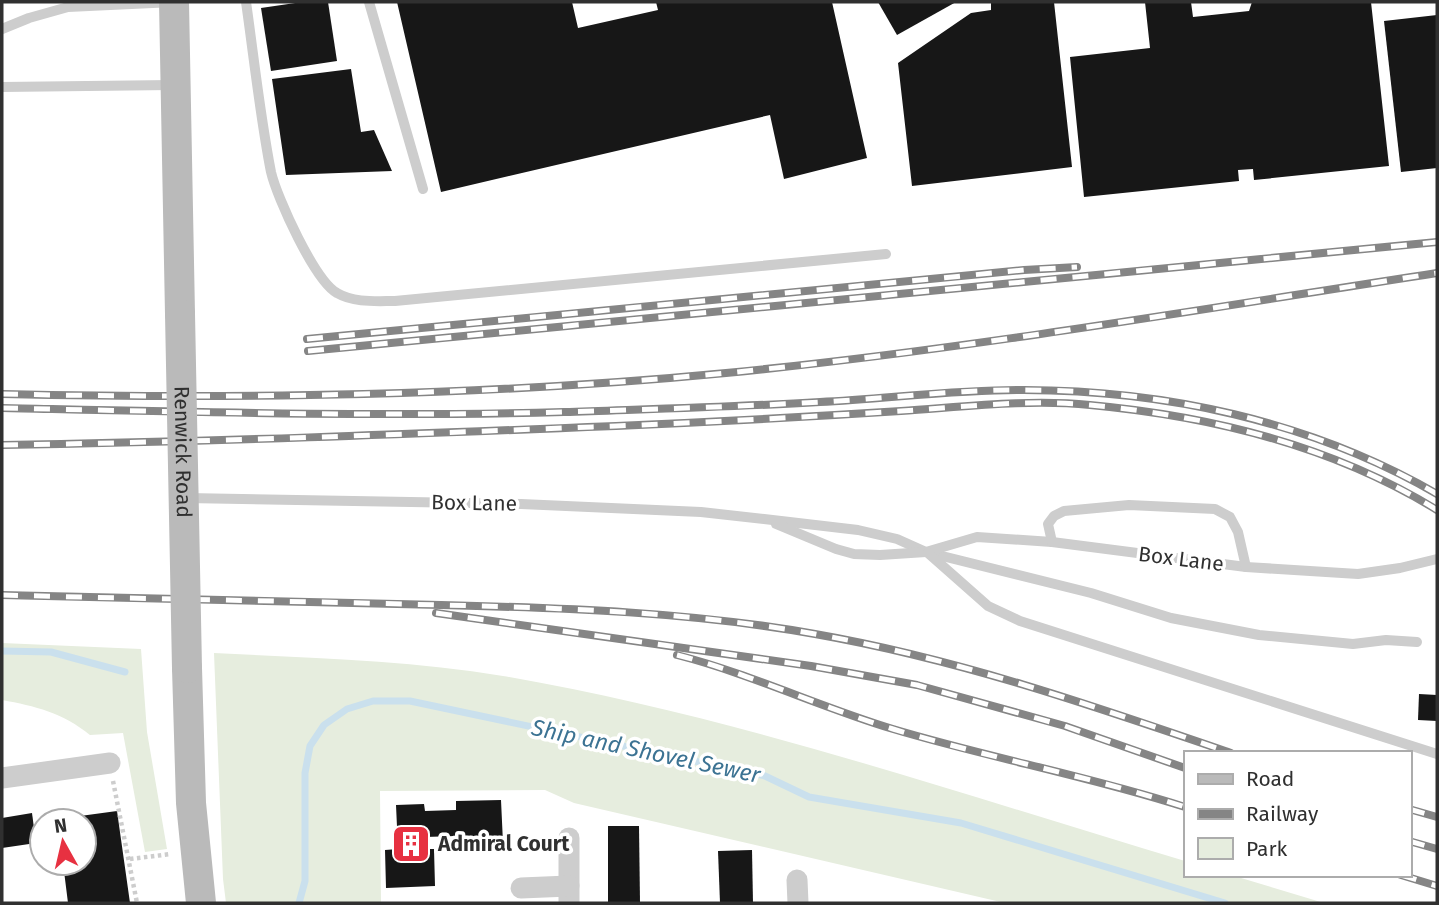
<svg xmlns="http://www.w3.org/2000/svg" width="1439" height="905" viewBox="0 0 1439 905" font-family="'Fira Sans',sans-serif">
<rect width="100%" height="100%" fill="#fff"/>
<g fill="#e6edde">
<path d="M2,643L141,649L147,732L167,849L145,852L123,733L90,735C63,713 35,706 2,700Z"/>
<path d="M214,653C310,658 407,660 503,676C736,716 960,794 1185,861V875H1231L1324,903H1005L574,803L545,790L380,791L381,903H226L223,879Z"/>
</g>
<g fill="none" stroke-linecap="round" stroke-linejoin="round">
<g stroke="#cae0ed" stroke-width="7">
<polyline points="2,651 51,652 125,672"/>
<polyline points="299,903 305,881 305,773 310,746 324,725 347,709 373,701 410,701 765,776 809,797 961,823 1225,903"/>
</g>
</g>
<g fill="#171717">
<polygon points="302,2 328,2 337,61 271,71 261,8"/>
<polygon points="397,2 572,2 578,28 658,10 656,2 832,2 867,158 784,179 770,115 441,192"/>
<polygon points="878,2 956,2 897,35"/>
<polygon points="991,2 1054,2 1072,167 912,186 898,63 971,13 991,10"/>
<polygon points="1145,2 1191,2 1193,17 1249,11 1252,2 1371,2 1389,166 1254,180 1253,169 1238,170 1239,181 1084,197 1070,57 1150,48"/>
<polygon points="1437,15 1437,168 1401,172 1384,21"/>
<polygon points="351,69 361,132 374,130 392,171 286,175 272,79"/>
<polygon points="1419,694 1437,695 1437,721 1418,720"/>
<polygon points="501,800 503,843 473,844 473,839 456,839 456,836 425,837 425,849 434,849 435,886 386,888 385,850 398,849 396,805 424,804 425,811 456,810 456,801"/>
<polygon points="117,811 130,903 68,903 63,863 84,863 84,821 58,819"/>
<polygon points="32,813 36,843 2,848 2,818"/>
<polygon points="608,826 639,826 640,903 608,903"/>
<polygon points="752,850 753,903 720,903 718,851"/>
</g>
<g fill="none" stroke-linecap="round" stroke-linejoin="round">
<g stroke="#cdcdcd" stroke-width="4.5" stroke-dasharray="3.5 3.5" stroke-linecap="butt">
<polyline points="113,781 137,903"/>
<polyline points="130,859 171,854"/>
</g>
<g stroke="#cdcdcd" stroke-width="10">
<path d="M246,2C254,58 260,116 271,172C277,198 315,281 337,293C354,303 376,301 395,301L886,254"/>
<polyline points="369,2 423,189"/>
<polyline points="2,29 29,18 68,7 174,2"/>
<polyline points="2,87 172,85"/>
<polyline points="186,498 521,504 701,512 764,519 858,530 897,539 926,552 1091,593 1171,618 1259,635 1353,644 1386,640 1417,642"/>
<polyline points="776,524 836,549 854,554 880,555 926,552 977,537 1052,542 1246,567 1358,574 1400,568 1437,559"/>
<polyline points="1052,542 1048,524 1054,516 1064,511 1129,505 1215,509 1230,517 1238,532 1246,567"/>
<polyline points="928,553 988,606 1020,621 1437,754"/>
</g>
<g stroke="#cdcdcd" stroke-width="21">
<polyline points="2,778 110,763"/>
<polyline points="569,838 569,903"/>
<polyline points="797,880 798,903"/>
<polyline points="521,888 569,886"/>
</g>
<g stroke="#bababa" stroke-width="30">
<polyline points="174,2 180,314"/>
<polyline points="187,668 191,803 201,903"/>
</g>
<defs>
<g id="rail">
<polyline points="307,339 1024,270 1077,267"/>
<polyline points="308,351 1437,242"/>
<path d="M2,394C243,399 485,396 726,373C963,350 1202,309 1437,273"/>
<path d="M2,408C189,412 377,417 564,412C650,409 735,407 820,402C885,399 951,390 1017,390C1162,389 1311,421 1437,494"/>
<path d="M2,445C206,442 411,434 616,426C711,422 806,417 901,411C963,407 1028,399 1090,405C1211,416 1333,446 1437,510"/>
<path d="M2,595C148,599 294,601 441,605C566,608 692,612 815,634C958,659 1094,706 1231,753"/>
<polyline points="436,613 811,666 917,685 1065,726 1185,768"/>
<path d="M677,655C751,674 820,707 893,729C990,758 1089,776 1185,807"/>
<polyline points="1409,809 1437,817"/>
<polyline points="1409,841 1437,849"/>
<polyline points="1401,875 1437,886"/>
</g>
</defs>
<use href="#rail" stroke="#858585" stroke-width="8"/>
<use href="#rail" stroke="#fff" stroke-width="5" stroke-dasharray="16" stroke-linecap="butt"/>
<path stroke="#bababa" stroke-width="30" id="s1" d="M180,314L187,668"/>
</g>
<defs>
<symbol id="building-square" viewBox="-11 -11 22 22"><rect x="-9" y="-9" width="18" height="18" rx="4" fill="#e73141" stroke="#fff"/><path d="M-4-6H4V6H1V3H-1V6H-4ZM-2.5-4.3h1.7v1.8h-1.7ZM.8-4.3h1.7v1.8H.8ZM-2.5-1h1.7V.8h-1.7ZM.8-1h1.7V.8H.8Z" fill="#fff"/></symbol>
</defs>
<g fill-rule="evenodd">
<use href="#building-square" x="389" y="822" width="44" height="44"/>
</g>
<g text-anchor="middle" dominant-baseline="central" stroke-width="7" stroke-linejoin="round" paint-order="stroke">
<g font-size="21" fill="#303030" stroke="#fff">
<text stroke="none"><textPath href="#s1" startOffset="138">Renwick Road</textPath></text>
<text transform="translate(474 503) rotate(1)">Box Lane</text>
<text transform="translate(1181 559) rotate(7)">Box Lane</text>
</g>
<g font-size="21" font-weight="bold" fill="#303030" stroke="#fff" text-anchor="start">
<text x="438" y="844">Admiral Court</text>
</g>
<g font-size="23" font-style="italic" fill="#3c7393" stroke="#fff">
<text transform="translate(646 751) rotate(12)">Ship and Shovel Sewer</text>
</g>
</g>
<rect width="1439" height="905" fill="none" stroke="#303030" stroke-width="7"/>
<rect x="1184" y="751" width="228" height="126" fill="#ffffff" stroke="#acacac" stroke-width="2"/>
<rect x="1198" y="774" width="35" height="10" fill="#bababa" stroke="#acacac" stroke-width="2"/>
<text x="1246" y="786" font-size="21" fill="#303030">Road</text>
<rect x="1198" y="809" width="35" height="10" fill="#858585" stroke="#acacac" stroke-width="2"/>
<text x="1246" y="821" font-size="21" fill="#303030">Railway</text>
<rect x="1198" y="838" width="35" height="21" fill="#e6edde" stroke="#acacac" stroke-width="2"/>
<text x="1246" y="856" font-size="21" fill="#303030">Park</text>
<g transform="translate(63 842) rotate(352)"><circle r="33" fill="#ffffff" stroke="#acacac" stroke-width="2"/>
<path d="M0-5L12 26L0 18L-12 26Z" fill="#e73141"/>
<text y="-10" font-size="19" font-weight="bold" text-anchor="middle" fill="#303030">N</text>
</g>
</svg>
